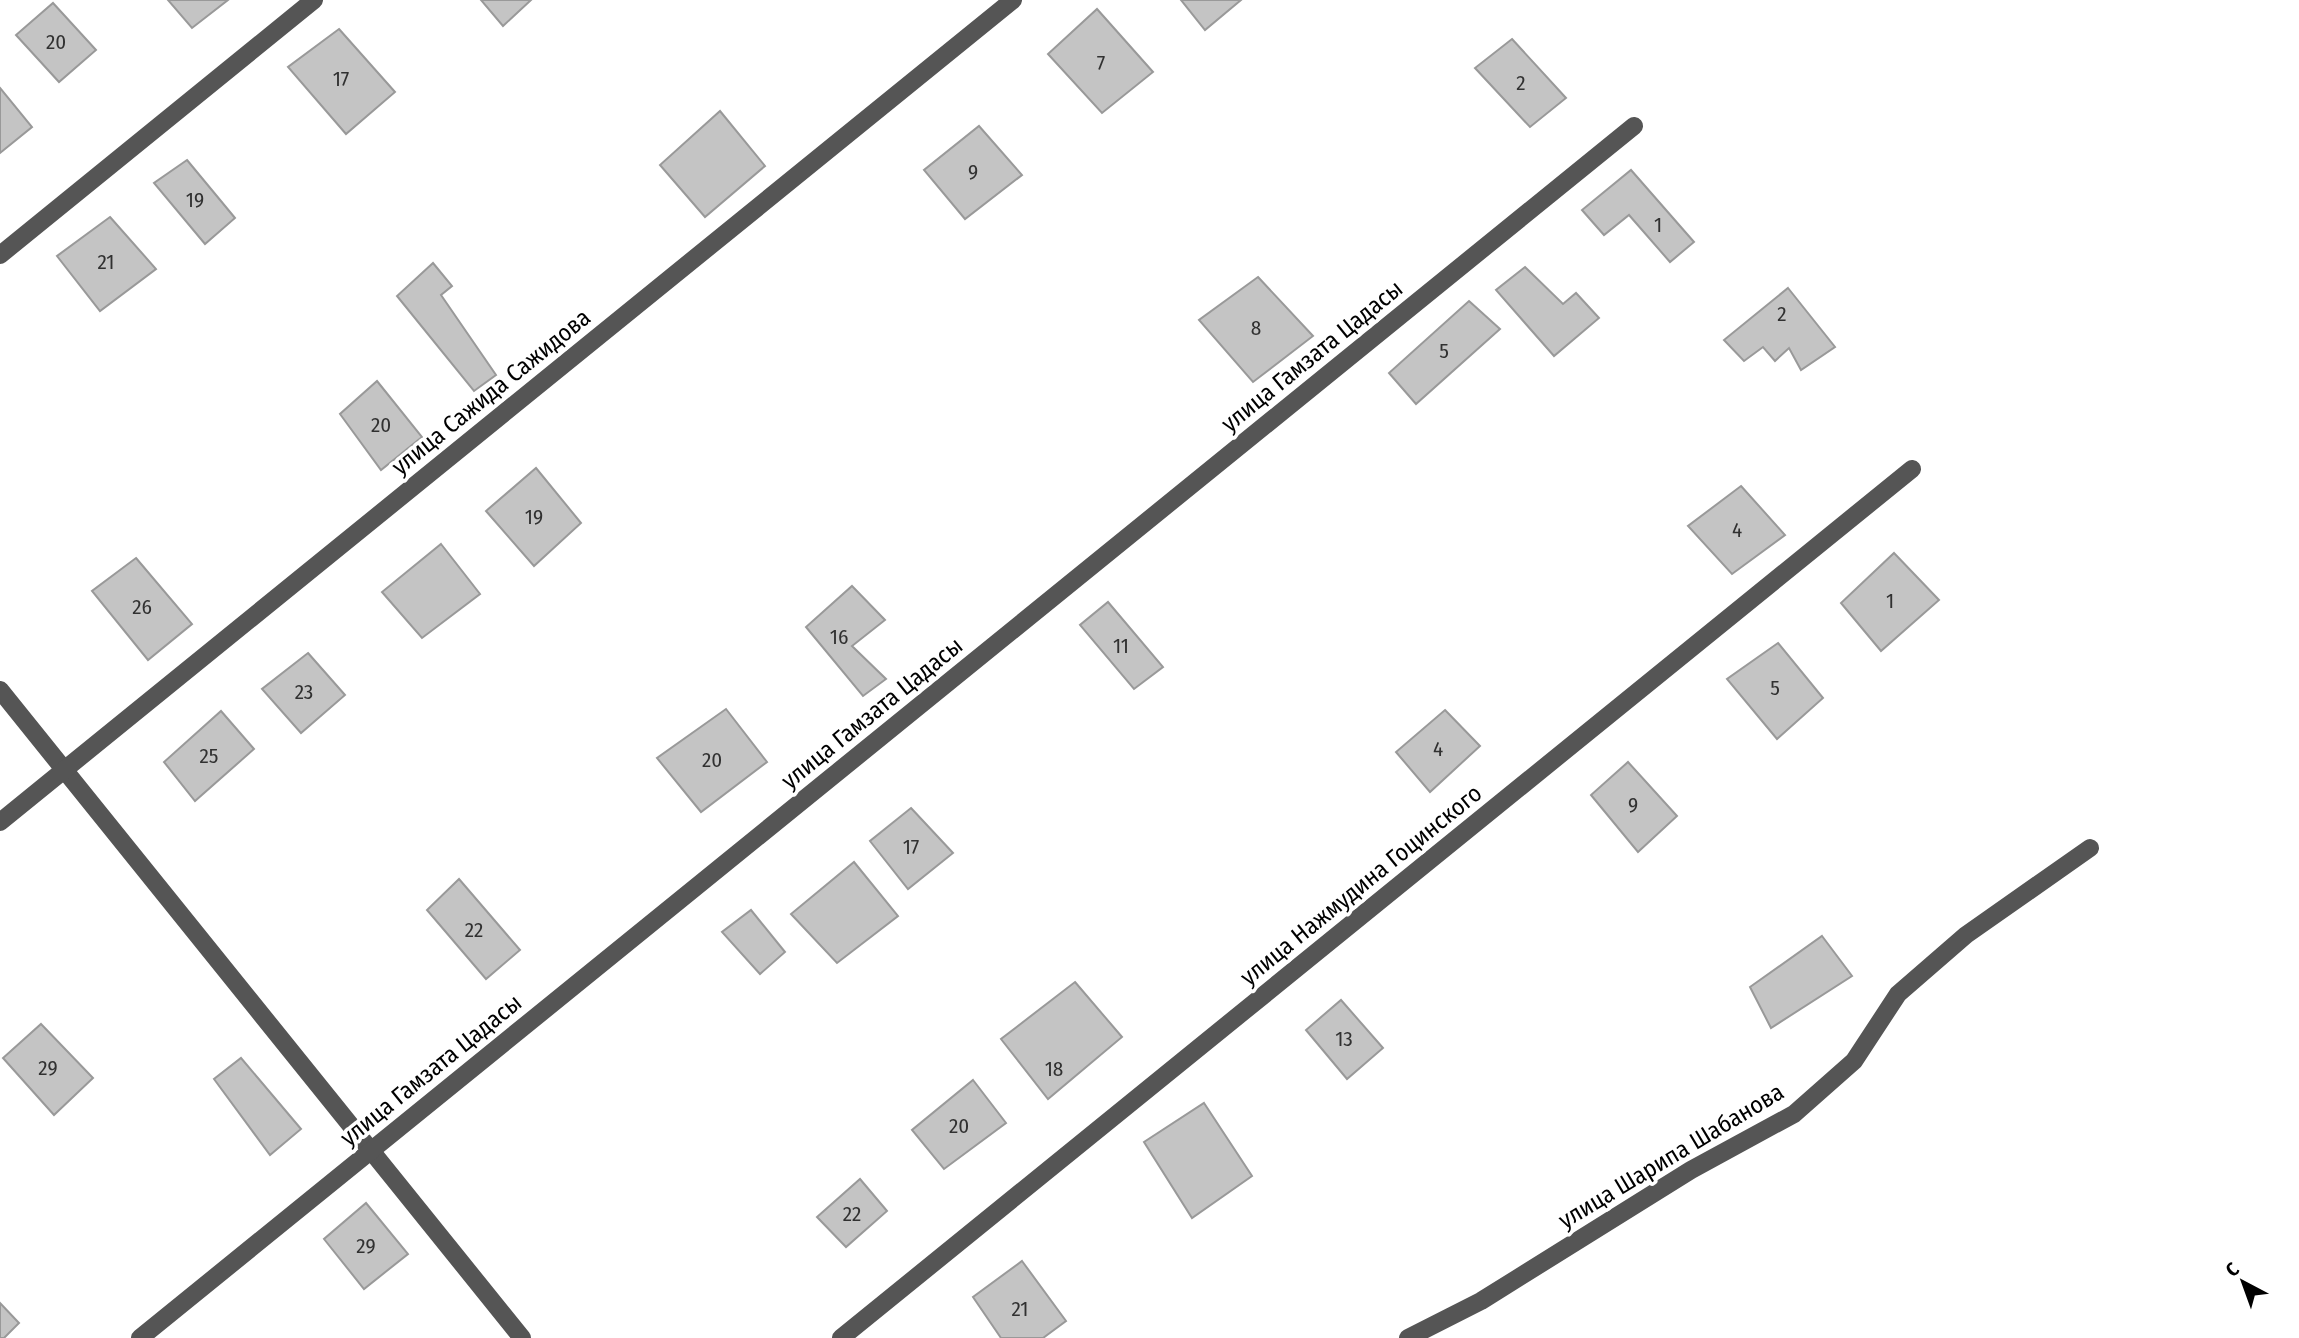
<svg xmlns="http://www.w3.org/2000/svg" width="2299" height="1338" viewBox="0 0 2299 1338" font-family="'Fira Sans Condensed',sans-serif">
<rect width="100%" height="100%" fill="#fff"/>
<g fill="#c4c4c4" stroke="#999" stroke-width="2">
<polygon points="168,0 228,0 192,28"/>
<polygon points="481,0 531,0 503,26"/>
<polygon points="1181,0 1241,0 1205,30"/>
<polygon points="53,3 96,50 59,82 16,35"/>
<polygon points="1097,9 1153,72 1102,113 1048,54"/>
<polygon points="339,29 395,92 346,134 288,67"/>
<polygon points="1512,39 1566,98 1530,127 1475,68"/>
<polygon points="0,88 32,127 0,153"/>
<polygon points="720,111 765,166 705,217 660,165"/>
<polygon points="979,126 1022,175 965,219 924,170"/>
<polygon points="187,160 235,218 205,244 154,183"/>
<polygon points="1631,170 1694,242 1670,262 1629,215 1604,235 1582,210"/>
<polygon points="110,217 156,269 100,311 57,256"/>
<polygon points="433,263 452,286 441,295 496,375 474,391 397,296"/>
<polygon points="1525,267 1563,304 1576,293 1599,318 1554,356 1496,290"/>
<polygon points="1258,277 1313,336 1253,382 1199,320"/>
<polygon points="1788,288 1835,347 1801,370 1789,348 1775,361 1763,347 1744,361 1724,340"/>
<polygon points="1469,301 1500,329 1416,404 1389,373"/>
<polygon points="377,381 422,437 381,470 340,414"/>
<polygon points="536,468 581,523 534,566 486,511"/>
<polygon points="1741,486 1785,535 1732,574 1688,526"/>
<polygon points="441,544 480,594 422,638 382,592"/>
<polygon points="1894,553 1939,600 1881,651 1841,603"/>
<polygon points="136,558 192,624 148,660 92,591"/>
<polygon points="852,586 885,620 852,646 886,679 863,696 806,627"/>
<polygon points="1108,602 1163,667 1134,689 1080,625"/>
<polygon points="1778,643 1823,698 1777,739 1727,679"/>
<polygon points="308,653 345,695 301,733 262,689"/>
<polygon points="726,709 767,762 701,812 657,758"/>
<polygon points="1445,710 1480,746 1430,792 1396,752"/>
<polygon points="221,711 254,749 195,801 164,762"/>
<polygon points="1628,762 1677,816 1638,852 1591,795"/>
<polygon points="911,808 953,853 908,889 870,841"/>
<polygon points="854,862 898,916 837,963 791,914"/>
<polygon points="459,879 520,950 486,979 427,910"/>
<polygon points="751,910 785,952 760,974 722,932"/>
<polygon points="1822,936 1852,976 1771,1028 1750,987"/>
<polygon points="1075,982 1122,1037 1048,1099 1001,1039"/>
<polygon points="1341,1000 1383,1048 1347,1079 1306,1030"/>
<polygon points="41,1024 93,1078 54,1115 3,1058"/>
<polygon points="241,1058 301,1129 270,1155 214,1079"/>
<polygon points="973,1080 1006,1123 944,1169 912,1130"/>
<polygon points="1204,1103 1252,1176 1192,1218 1144,1142"/>
<polygon points="860,1179 887,1211 846,1247 817,1217"/>
<polygon points="366,1203 408,1254 364,1289 324,1239"/>
<polygon points="1022,1261 1066,1321 1043,1338 1001,1338 973,1297"/>
<polygon points="0,1303 19,1323 4,1338 0,1338"/>
</g>
<g fill="none" stroke-linecap="round" stroke-linejoin="round">
<g stroke="#555" stroke-width="18">
<polyline points="0,255 314,0"/>
<polyline points="0,690 522,1338"/>
<polyline points="0,822 1013,0"/>
<polyline points="140,1338 1634,126"/>
<polyline points="841,1338 1912,469"/>
<polyline points="1408,1338 1481,1301 1691,1170 1794,1114 1854,1061 1898,994 1966,935 2090,848"/>
</g>
</g>
<g text-anchor="middle" dominant-baseline="central" stroke-width="7" stroke-linejoin="round" paint-order="stroke">
<g font-size="21" fill="#313131">
<text x="56" y="42">20</text>
<text x="1101" y="63">7</text>
<text x="341" y="79">17</text>
<text x="1521" y="83">2</text>
<text x="973" y="172">9</text>
<text x="195" y="200">19</text>
<text x="1658" y="225">1</text>
<text x="106" y="262">21</text>
<text x="1782" y="314">2</text>
<text x="1256" y="328">8</text>
<text x="1444" y="351">5</text>
<text x="381" y="425">20</text>
<text x="534" y="517">19</text>
<text x="1737" y="530">4</text>
<text x="1890" y="601">1</text>
<text x="142" y="607">26</text>
<text x="839" y="637">16</text>
<text x="1121" y="646">11</text>
<text x="1775" y="688">5</text>
<text x="304" y="692">23</text>
<text x="1438" y="749">4</text>
<text x="209" y="756">25</text>
<text x="712" y="760">20</text>
<text x="1633" y="805">9</text>
<text x="911" y="847">17</text>
<text x="474" y="930">22</text>
<text x="1344" y="1039">13</text>
<text x="48" y="1068">29</text>
<text x="1054" y="1069">18</text>
<text x="959" y="1126">20</text>
<text x="852" y="1214">22</text>
<text x="366" y="1246">29</text>
<text x="1020" y="1309">21</text>
</g>
<g font-size="24" fill="#000" stroke="#fff">
<text transform="translate(1312 356) rotate(-39)">улица Гамзата Цадасы</text>
<text transform="translate(491 392) rotate(-39)">улица Сажида Сажидова</text>
<text transform="translate(872 713) rotate(-39)">улица Гамзата Цадасы</text>
<text transform="translate(1361 885) rotate(-39)">улица Нажмудина Гоцинского</text>
<text transform="translate(431 1070) rotate(-39)">улица Гамзата Цадасы</text>
<text transform="translate(1671 1156) rotate(-31)">улица Шарипа Шабанова</text>
</g>
</g>
<g transform="translate(2243 1282) rotate(319)" stroke="#ffffff" stroke-width="5" paint-order="stroke">
<path d="M0-5L12 26L0 18L-12 26Z" fill="#000000"/>
<text y="-10" font-size="19" font-weight="bold" text-anchor="middle" fill="#000000">С</text>
</g>
</svg>
